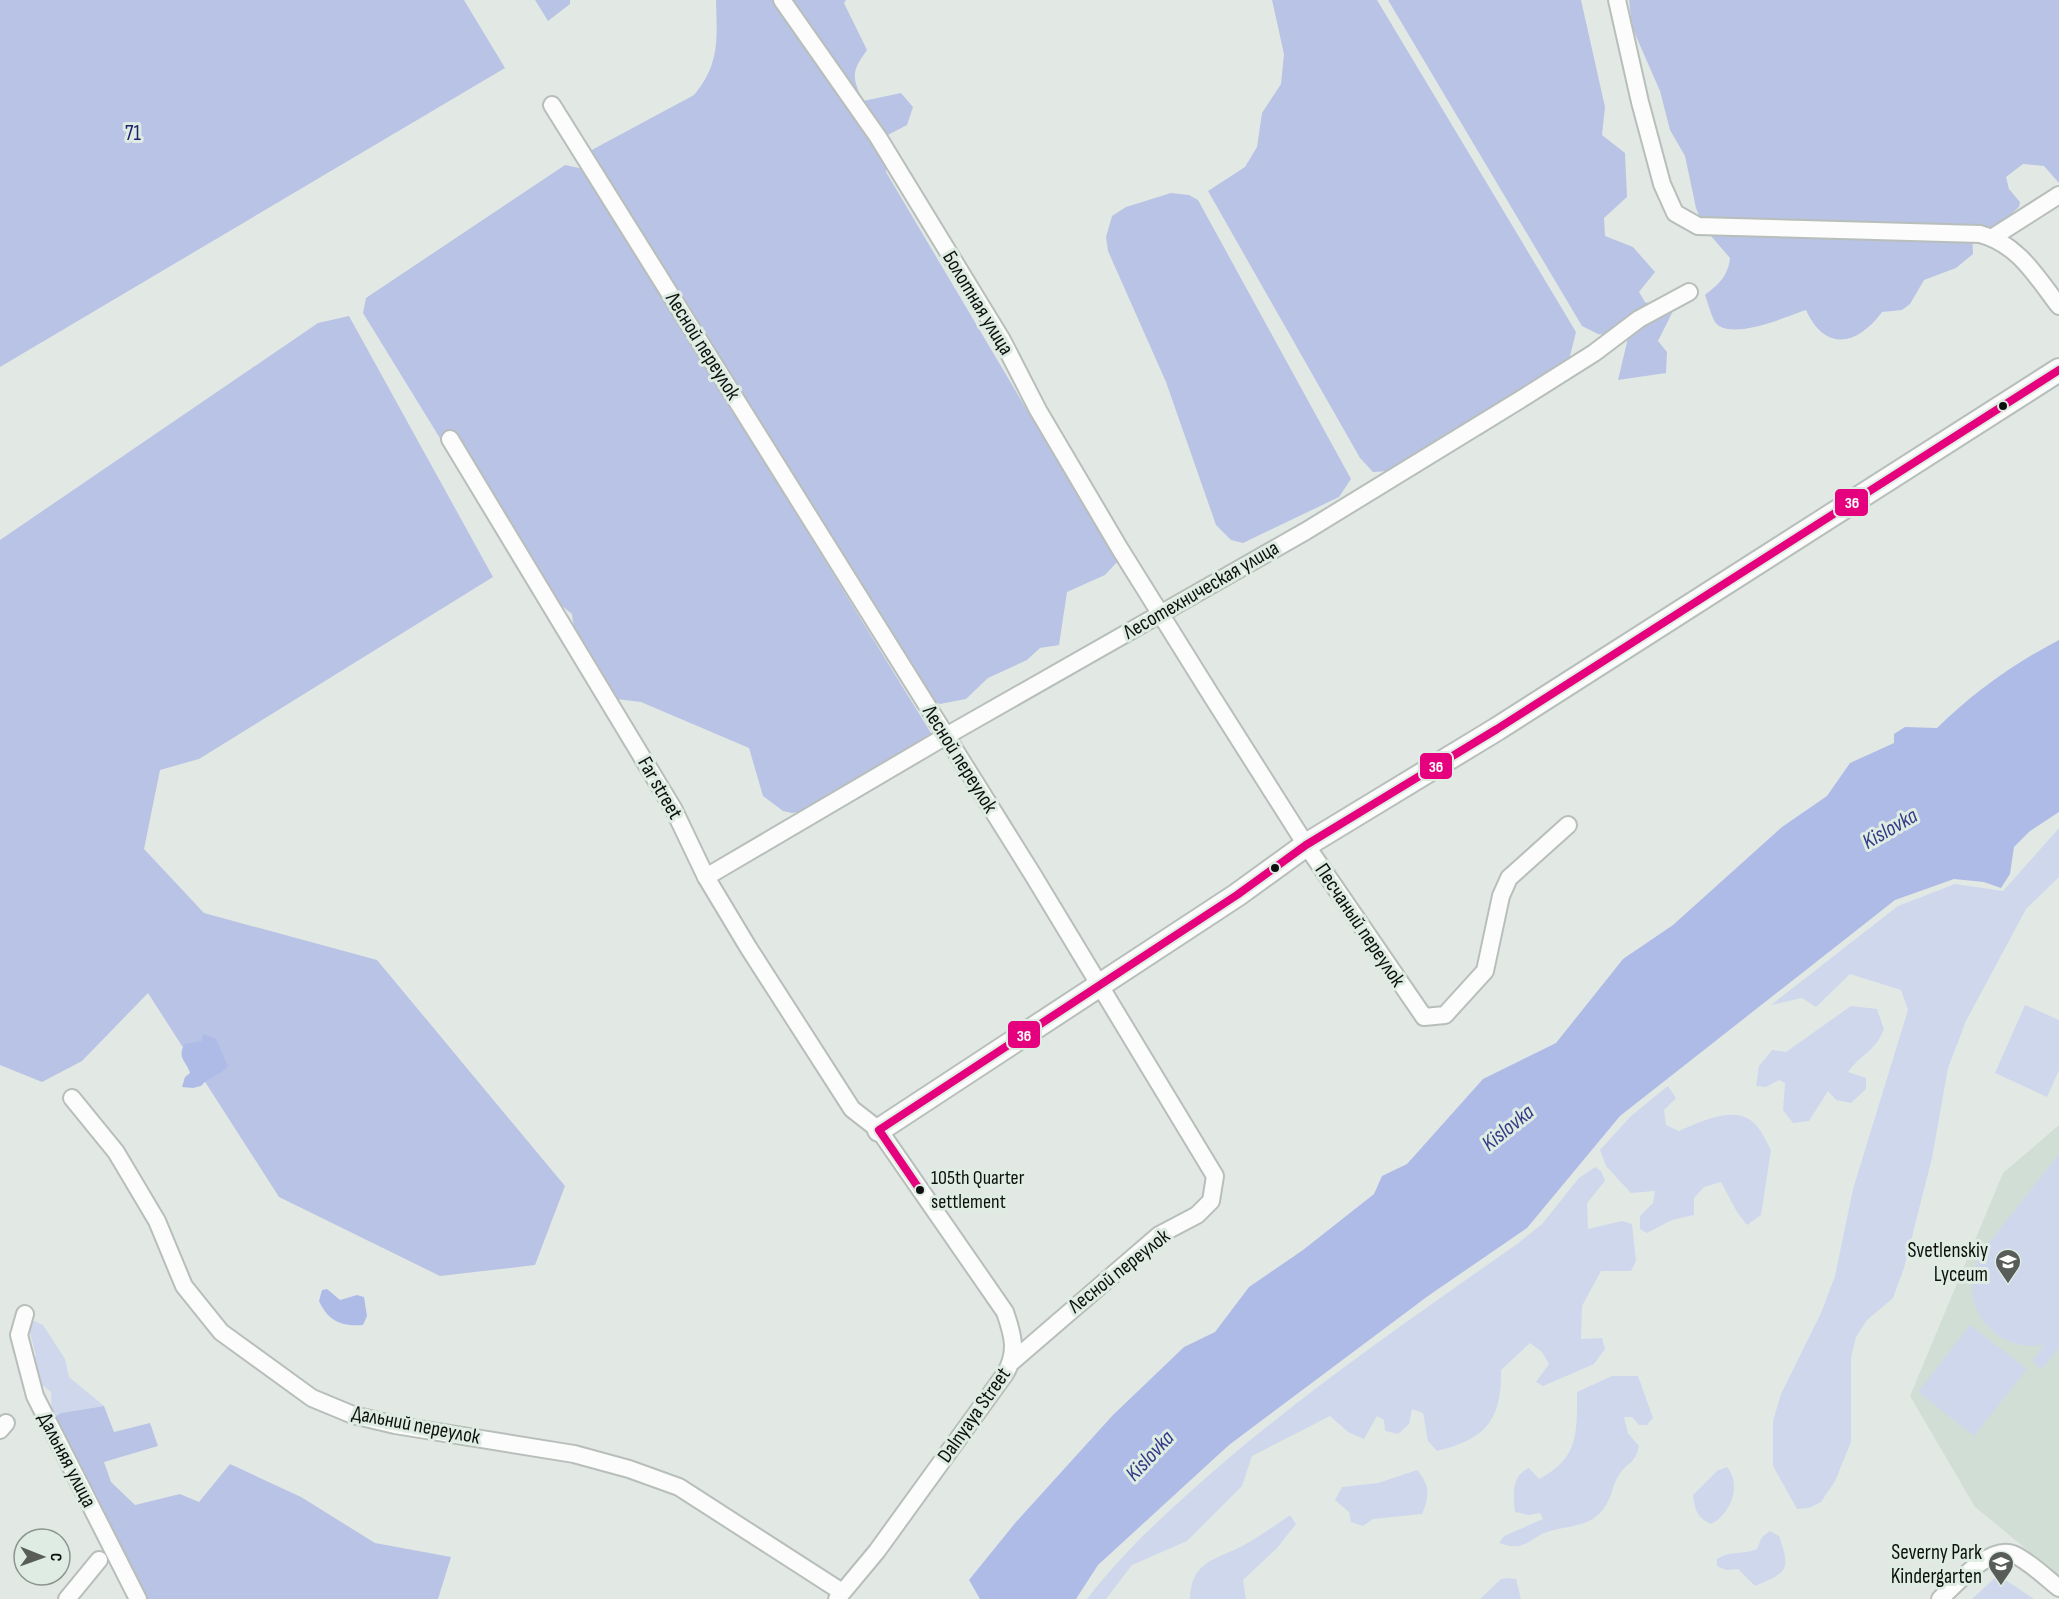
<svg xmlns="http://www.w3.org/2000/svg" width="2059" height="1599" viewBox="0 0 2059 1599" font-family="'Sofia Sans Condensed',sans-serif">
<rect width="100%" height="100%" fill="#e2e9e4"/>
<polygon fill="#d1ded5" points="2059,1125 2059,1576 1975,1507 1910,1396 2003,1173"/>
<g fill="#cfd7ed">
<polygon points="2059,828 2059,877 2026,909 1966,1021 1948,1068 1932,1158 1904,1268 1893,1298 1867,1320 1856,1337 1851,1358 1851,1442 1835,1481 1821,1502 1809,1508 1797,1509 1773,1466 1773,1421 1781,1394 1821,1313 1835,1276 1853,1189 1908,1010 1901,990 1850,974 1816,1007 1802,998 1771,1005 1898,906 1955,884 2003,891"/>
<polygon points="2025,1005 2059,1020 2059,1070 2047,1097 1995,1073"/>
<path d="M1851,1006L1877,1009L1884,1029C1875,1052 1862,1053 1848,1072L1866,1078V1089L1851,1103L1836,1100L1828,1091L1809,1121L1793,1123L1783,1110L1785,1083L1779,1080L1766,1087L1756,1086L1759,1066L1772,1050L1786,1052Z"/>
<path d="M1668,1086L1676,1098L1664,1110L1666,1125L1679,1131C1700,1122 1737,1103 1756,1125C1762,1132 1767,1142 1771,1150L1761,1215L1747,1225L1737,1212L1721,1182L1704,1187L1694,1198V1215L1672,1220L1647,1233L1640,1229V1216L1653,1203L1655,1191L1631,1193L1606,1166L1600,1150L1631,1116Z"/>
<path d="M2059,1154V1348L2042,1369L2032,1361L2045,1344C2010,1353 1974,1326 1972,1289C1971,1276 1976,1265 1981,1253Z"/>
<path d="M1595,1167L1601,1171L1605,1181L1587,1203L1588,1229L1622,1221L1632,1224L1636,1261L1631,1271H1601L1582,1306L1581,1339L1602,1338L1605,1349L1594,1364L1543,1386L1536,1382L1549,1364L1542,1352L1530,1343L1501,1370C1502,1421 1485,1439 1437,1451L1428,1441L1423,1413L1412,1409L1409,1424L1398,1434L1385,1431L1384,1420L1377,1416L1364,1439L1348,1432L1330,1416L1252,1456L1242,1486L1187,1541L1132,1565L1106,1599H1087C1122,1553 1165,1514 1208,1476C1305,1391 1412,1318 1517,1244L1542,1224L1579,1178Z"/>
<polygon points="34,1321 43,1325 65,1359 69,1377 104,1406 61,1413 52,1418 51,1392 44,1386 36,1388 30,1359 36,1356 28,1325"/>
<polygon points="1970,1325 2027,1369 1974,1436 1918,1392"/>
<path d="M1612,1376H1638L1653,1418L1647,1425H1639L1632,1417H1624L1628,1433L1639,1446C1634,1466 1628,1461 1619,1475C1613,1484 1612,1496 1606,1505C1593,1527 1571,1525 1550,1531C1529,1537 1527,1553 1499,1543L1504,1536L1543,1519L1540,1513L1529,1515L1515,1512C1513,1495 1511,1476 1529,1468L1539,1479C1579,1459 1577,1432 1577,1392Z"/>
<path d="M1727,1467C1742,1485 1731,1514 1711,1524C1697,1518 1695,1510 1693,1495L1717,1471Z"/>
<path d="M1417,1470C1430,1485 1430,1496 1422,1514L1373,1519L1363,1526L1351,1522L1349,1512L1335,1500L1342,1487L1378,1483Z"/>
<path d="M1290,1515L1296,1524L1277,1548L1243,1580L1246,1599H1190C1191,1559 1218,1560 1246,1544C1261,1535 1276,1525 1290,1515Z"/>
<path d="M1770,1531L1779,1536C1791,1570 1788,1572 1755,1586L1738,1569L1726,1570L1717,1566V1559C1731,1550 1743,1555 1757,1549L1762,1537Z"/>
<polygon points="1998,1575 2034,1599 1972,1599"/>
<polygon points="1508,1578 1516,1579 1521,1599 1480,1599 1501,1579"/>
</g>
<g fill="#b9c3e5">
<polygon points="0,0 464,0 505,68 0,367"/>
<polygon points="535,0 570,0 570,4 548,21"/>
<path d="M716,0H846L844,3L867,50C851,72 852,77 863,101L901,93L913,107L907,125L886,136V172L1101,535L1119,560L1105,575L1067,592L1059,645L1040,648L1027,660L988,678L966,699L940,704L926,696L588,152L694,95C720,64 717,39 716,0Z"/>
<polygon points="1272,0 1377,0 1576,332 1568,364 1513,398 1512,416 1480,436 1461,429 1390,471 1373,472 1360,458 1208,191 1245,167 1257,147 1262,113 1281,84 1284,54"/>
<polygon points="1388,0 1581,0 1605,107 1602,135 1625,153 1627,197 1604,218 1605,236 1633,247 1655,272 1639,292 1645,302 1673,311 1658,341 1667,352 1666,373 1618,380 1628,338 1598,334 1582,326"/>
<path d="M1629,0H2059V183L2044,166L2023,164L2006,177L2009,189L2020,202L2019,207L2003,221V233L1972,232L1973,254L1956,268L1924,280L1910,304L1902,310L1882,312C1857,346 1825,352 1806,310C1788,316 1729,342 1715,322C1711,315 1708,303 1705,295C1719,284 1728,276 1730,258L1704,228L1696,208L1685,156L1670,130L1660,91L1632,27Z"/>
<polygon points="565,165 584,169 931,733 924,756 813,810 792,813 783,811 763,796 749,748 641,702 608,698 577,653 572,614 552,598 532,588 363,313 366,298"/>
<polygon points="1171,193 1189,195 1198,200 1351,479 1339,497 1243,543 1231,540 1216,525 1166,382 1108,251 1106,237 1112,216 1126,207"/>
<polygon points="349,316 493,577 199,759 160,770 144,849 204,913 377,960 565,1186 535,1265 440,1276 279,1197 148,993 82,1061 42,1082 0,1065 0,540 318,323"/>
<polygon points="104,1406 114,1432 150,1423 158,1446 104,1462 111,1482 135,1505 180,1494 199,1502 230,1464 301,1497 375,1543 451,1557 438,1599 142,1599 52,1418 61,1413"/>
</g>
<g fill="#afbbe7">
<path d="M2059,640V812L2030,831L2014,847L2010,874L2001,888L1984,882L1954,879L1895,900L1620,1116L1527,1228L1428,1296L1229,1445L1098,1565L1076,1599H980L969,1580L1016,1522L1113,1415L1184,1347L1215,1332L1249,1287L1303,1250L1374,1194L1382,1176L1407,1164L1483,1079L1556,1043L1623,959L1673,925L1782,827L1827,796L1850,763L1894,743V734L1905,727L1937,728C1974,692 2013,664 2059,640Z"/>
<path d="M203,1034L216,1039L228,1066C220,1076 209,1076 201,1086L193,1088L182,1087L185,1077L190,1073C187,1062 176,1057 185,1044L202,1041Z"/>
<path d="M327,1289L340,1300L357,1295L364,1297L367,1316L363,1325C342,1327 328,1321 319,1301L322,1290Z"/>
</g>
<g fill="none" stroke-linecap="round" stroke-linejoin="round">
<defs>
<g id="street">
<polyline points="782,0 878,137 1002,340 1038,410 1120,549 1211,695 1306,845 1424,1017 1445,1015 1485,971 1501,896 1509,878 1568,825"/>
<path d="M1617,0L1640,102L1662,184L1675,213L1698,226L1980,234C2018,244 2036,276 2059,306"/>
<polyline points="552,105 1033,875 1215,1176 1211,1201 1197,1215 1159,1235 1013,1361"/>
<polyline points="1993,237 2059,195"/>
<path d="M450,439L674,810L706,877L748,947L852,1109L879,1130L1005,1312C1013,1335 1018,1352 1005,1374L877,1551L837,1599"/>
<polyline points="706,877 946,736 1306,531 1526,396 1594,353 1639,319 1689,292"/>
<polyline points="72,1098 116,1152 157,1221 184,1286 221,1332 312,1398 353,1415 395,1425 574,1454 629,1469 679,1487 842,1592"/>
<polyline points="25,1314 19,1335 35,1396 138,1599"/>
<polyline points="0,1430 6,1423"/>
<polyline points="67,1599 99,1560"/>
<path d="M1940,1599C1956,1584 1990,1545 2013,1554C2029,1561 2045,1577 2059,1588"/>
</g>
<polyline id="secondary" points="879,1130 1237,895 1306,845 1497,729 2059,370"/>
</defs>
<use href="#street" stroke="#b8beba" stroke-width="20"/>
<use href="#secondary" stroke="#b8beba" stroke-width="26"/>
<use href="#street" stroke="#fbfcfb" stroke-width="16"/>
<use href="#secondary" stroke="#fbfcfb" stroke-width="22"/>
<defs>
<polyline id="bus-1" points="920,1190 879,1130 1237,895 1306,845 1497,729 2059,370"/>
</defs>
<use href="#bus-1" stroke="#dfece3" stroke-width="12"/>
<use href="#bus-1" stroke="#e5007d" stroke-width="8"/>
</g>
<defs>
<symbol id="school-pin" viewBox="-11 -11 22 30"><path d="M0 17L-7.5 6A9.5 9.5 0 1 1 7.5 6Z" fill="#585d59" stroke="#dfece3"/><path d="M0-5L7-2L0 1L-7-2ZM-4 1L0 2.5L4 1V4Q0 6-4 4Z" fill="#fff"/></symbol>
</defs>
<g fill-rule="evenodd">
<use href="#school-pin" x="1993" y="1247" width="30" height="40"/>
<use href="#school-pin" x="1986" y="1549" width="30" height="40"/>
</g>
<g fill="#0d110e" stroke="#dfece3" stroke-width="2">
<circle cx="2003" cy="406" r="5"/>
<circle cx="1275" cy="868" r="5"/>
<circle cx="920" cy="1190" r="5"/>
</g>
<g text-anchor="middle" dominant-baseline="central" stroke-width="6" stroke-linejoin="round" paint-order="stroke">
<g font-size="20" fill="#0d110e" stroke="#dfece3" text-anchor="start">
<text x="931" y="1178">105th Quarter<tspan x="931" dy="24">settlement</tspan></text>
</g>
<g font-size="21" fill="#20216c" stroke="#dfece3">
<text x="133" y="133">71</text>
</g>
<g font-size="21" fill="#0d110e" stroke="#dfece3">
<text transform="translate(978 303) rotate(59)">Болотная улица</text>
<text transform="translate(703 346) rotate(58)">Лесной переулок</text>
<text transform="translate(1201 590) rotate(-30)">Лесотехническая улица</text>
<text transform="translate(960 759) rotate(58)">Лесной переулок</text>
<text transform="translate(660 788) rotate(60)">Far street</text>
<text transform="translate(1360 925) rotate(56)">Песчаный переулок</text>
<text transform="translate(1119 1271) rotate(-38)">Лесной переулок</text>
<text transform="translate(974 1415) rotate(-55)">Dalnyaya Street</text>
<text transform="translate(416 1425) rotate(11)">Дальний переулок</text>
<text transform="translate(67 1460) rotate(63)">Дальняя улица</text>
</g>
<g font-size="21" fill="#0d110e" stroke="#dfece3" text-anchor="end">
<text x="1988" y="1250">Svetlenskiy<tspan x="1988" dy="24">Lyceum</tspan></text>
<text x="1982" y="1552">Severny Park<tspan x="1982" dy="24">Kindergarten</tspan></text>
</g>
<g font-size="22" font-style="italic" fill="#343b87" stroke="#dfece3">
<text transform="translate(1890 829) rotate(-30)">Kislovka</text>
<text transform="translate(1508 1128) rotate(-39)">Kislovka</text>
<text transform="translate(1150 1456) rotate(-47)">Kislovka</text>
</g>
</g>
<g stroke="#dfece3" stroke-width="2">
<rect x="1834" y="488" width="35" height="29" rx="6" fill="#e5007d"/>
<rect x="1419" y="752" width="34" height="28" rx="6" fill="#e5007d"/>
<rect x="1007" y="1020" width="34" height="29" rx="6" fill="#e5007d"/>
</g>
<g font-size="16" text-anchor="middle" font-weight="bold" fill="#fff">
<text x="1852" y="508">36</text>
<text x="1436" y="772">36</text>
<text x="1024" y="1041">36</text>
</g>
<g transform="translate(42 1557) rotate(91)"><circle r="28" fill="#dfece3" stroke="#8b948e" stroke-width="1.5"/>
<path d="M0-4.5L10 22L0 15L-10 22Z" fill="#585d59"/>
<text y="-9" font-size="16" font-weight="bold" text-anchor="middle" fill="#0d110e">С</text>
</g>
</svg>
